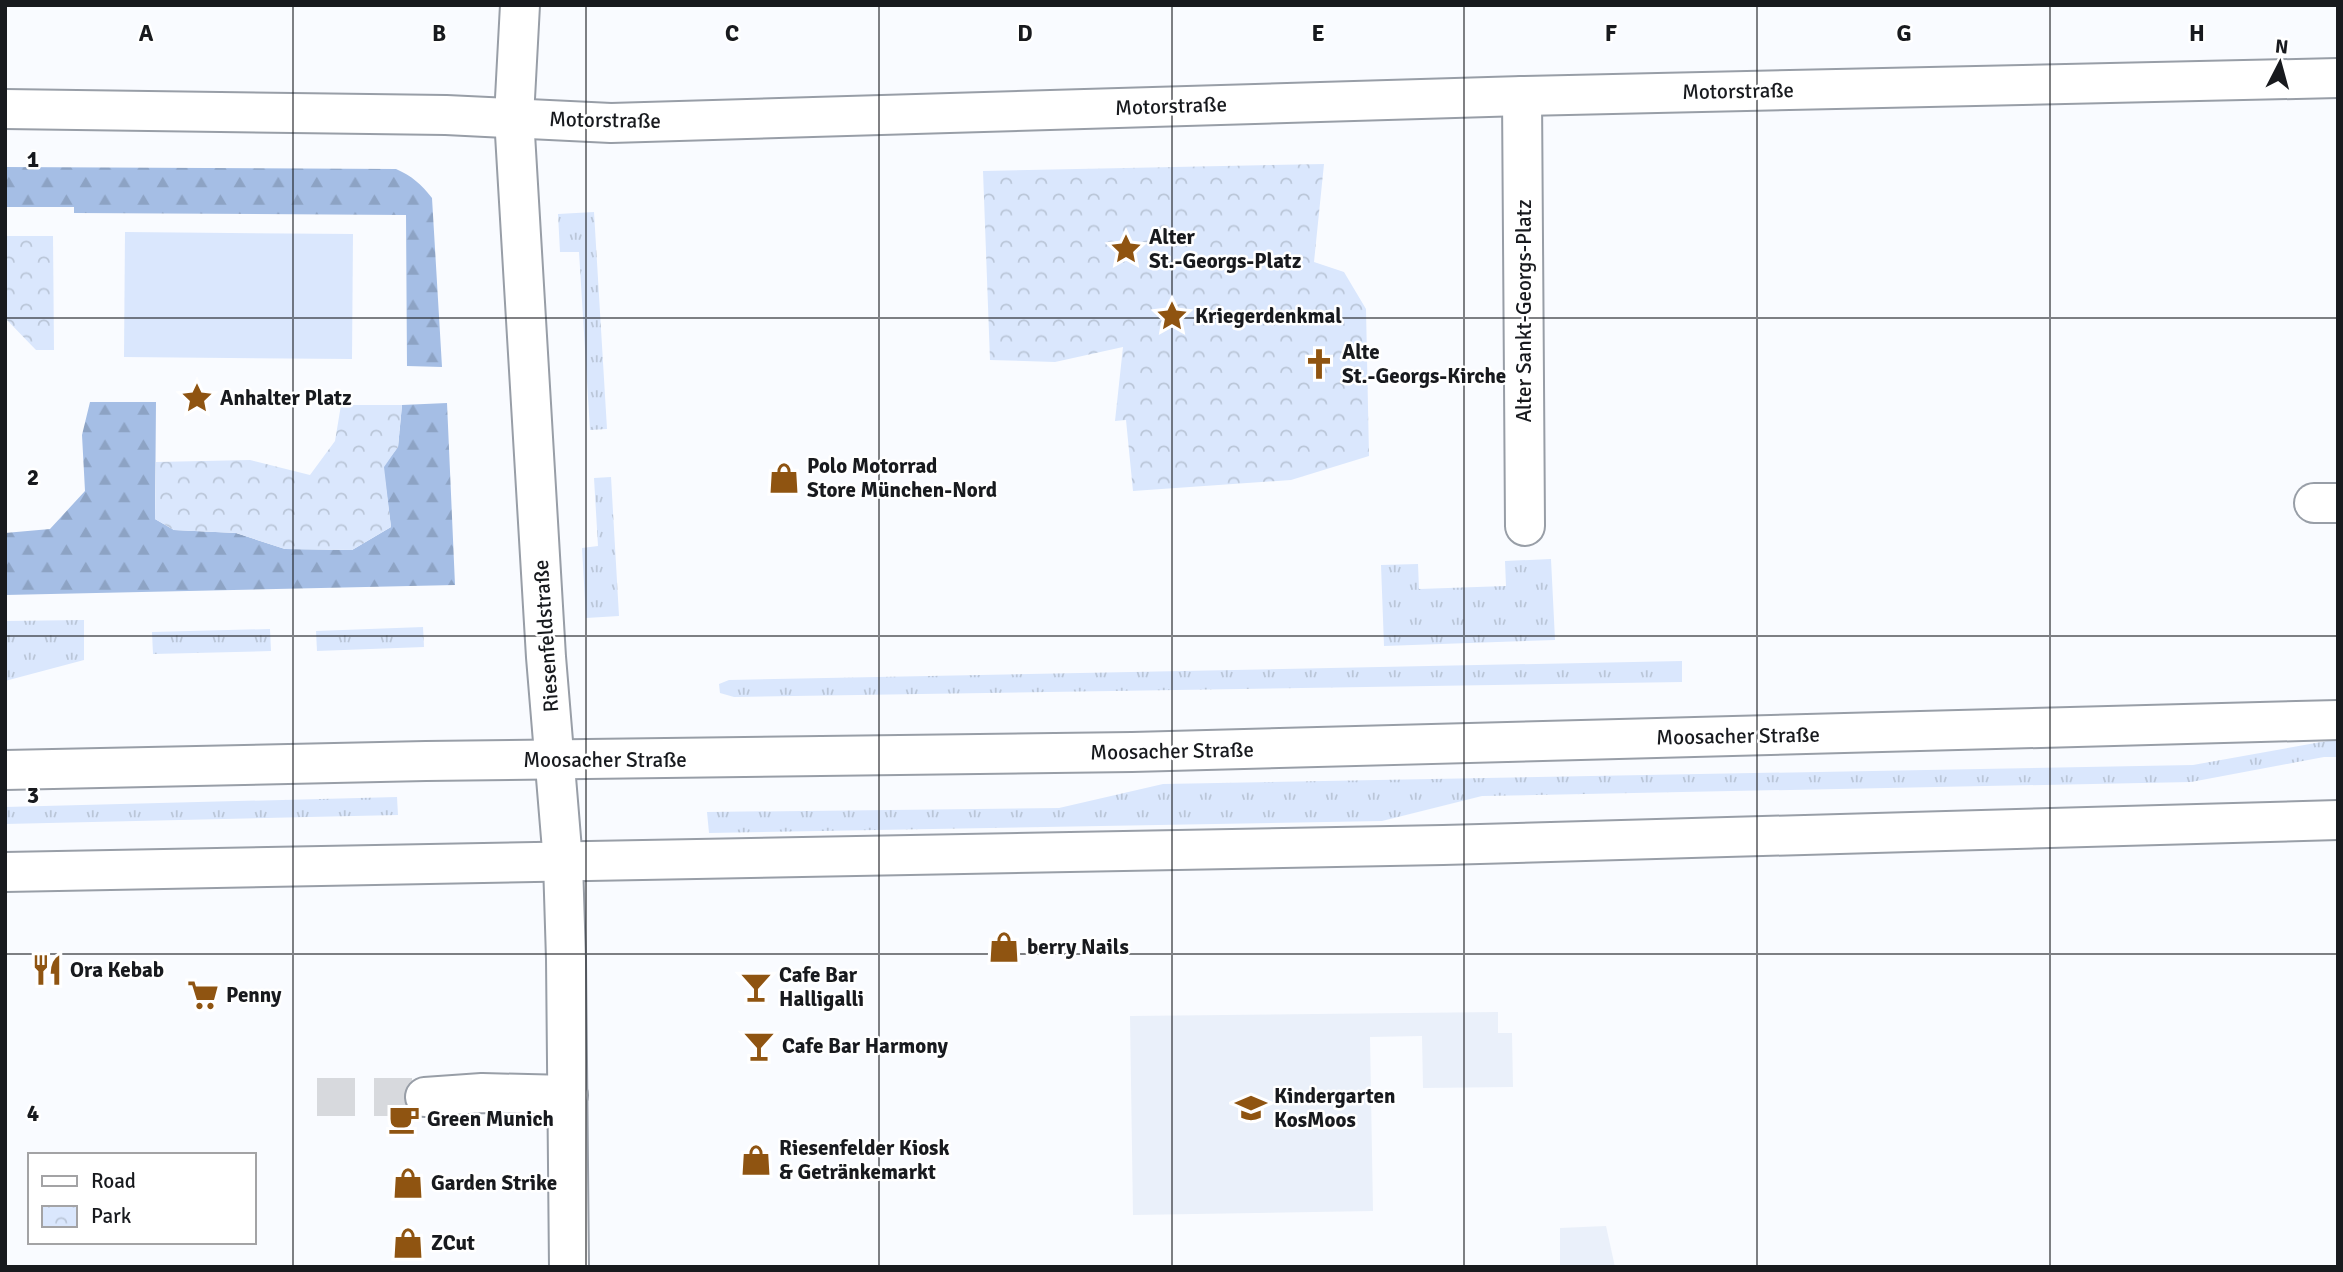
<svg xmlns="http://www.w3.org/2000/svg" width="2343" height="1272" viewBox="0 0 2343 1272" font-family="Signika,sans-serif">
<defs>
<pattern id="grass-tufts" width="24" height="20" patternUnits="userSpaceOnUse" patternTransform="scale(1.75)"><rect width="24" height="20" fill="#dae7fd"/><path d="M3 7l-1-3M5 7V3M7 7l1-3M15 17l-1-3M17 17v-4M19 17l1-3" fill="none" stroke="#bac6d8"/></pattern>
<pattern id="forest-firs" width="22" height="20" patternUnits="userSpaceOnUse" patternTransform="scale(1.75)"><rect width="22" height="20" fill="#a5bee5"/><path d="M5 1l3.5 6h-7zM16 11l3.5 6h-7z" fill="#8da3c4"/></pattern>
<pattern id="park-crowns" width="20" height="18" patternUnits="userSpaceOnUse" patternTransform="scale(1.75)"><rect width="20" height="18" fill="#dae7fd"/><path d="M2 6a3 3 0 1 1 6 0M12 15a3 3 0 1 1 6 0" fill="none" stroke="#bac6d8"/></pattern>
</defs>
<rect width="100%" height="100%" fill="#f9fbff"/>
<g fill="#eaf0fa">
<polygon points="1498,1012 1498,1033 1512,1033 1513,1087 1423,1088 1422,1036 1370,1037 1373,1211 1133,1215 1130,1016"/>
<polygon points="1606,1226 1615,1267 1560,1267 1560,1228"/>
</g>
<g fill="url(#grass-tufts)">
<polygon points="594,212 607,429 590,430 579,252 560,252 558,214"/>
<polygon points="611,477 619,616 586,618 582,548 598,546 594,478"/>
<polygon points="1551,559 1555,640 1384,646 1381,565 1418,564 1419,589 1506,586 1505,561"/>
<polygon points="84,620 84,660 5,681 5,621"/>
<polygon points="423,627 424,647 317,651 316,631"/>
<polygon points="270,629 271,651 153,654 152,632"/>
<polygon points="1682,661 1682,682 734,697 720,693 719,684 729,680"/>
<polygon points="2338,739 2338,757 2324,757 2191,782 1482,796 1382,821 709,833 707,812 1059,808 1163,784 2193,765"/>
<polygon points="397,797 398,815 5,824 5,807"/>
</g>
<g fill="url(#forest-firs)">
<path d="M5,167L396,169C412,176 421,184 432,198L442,367L407,366L406,215L74,213V207H5Z"/>
<polygon points="90,402 156,402 155,519 174,530 236,533 285,549 352,550 391,527 383,466 398,447 402,405 447,403 455,585 5,595 5,533 50,529 85,491 82,435"/>
</g>
<g fill="url(#park-crowns)">
<polygon points="1324,164 1314,262 1344,272 1366,309 1369,456 1291,480 1133,491 1126,420 1115,421 1123,347 1055,362 990,360 983,171"/>
<polygon points="5,236 53,236 54,350 36,350 5,318"/>
<polygon points="341,405 402,405 398,447 384,467 391,527 352,550 285,549 236,533 174,530 155,519 156,462 250,460 310,475 335,441"/>
</g>
<polygon fill="#dae7fd" points="125,232 353,234 352,359 124,357"/>
<g fill="none" stroke-linecap="round" stroke-linejoin="round">
<polyline stroke="#d7d9dd" stroke-width="38" stroke-dasharray="38 19" stroke-linecap="butt" points="317,1097 425,1097"/>
<defs>
<g id="minor">
<polyline points="520,5 514,117 546,657 563,862 566,959 569,1267"/>
<polyline points="1522,96 1525,526"/>
<polyline points="5,109 446,115 611,123 1522,96 2338,78"/>
<polyline points="2314,503 2338,503"/>
<polyline points="425,1097 482,1093 568,1095"/>
</g>
<g id="major">
<polyline points="5,770 426,761 1132,752 2338,720"/>
<polyline points="5,872 1443,845 2338,820"/>
</g>
</defs>
<use href="#minor" stroke="#989ea7" stroke-width="42"/>
<use href="#major" stroke="#989ea7" stroke-width="42"/>
<use href="#minor" stroke="#fff" stroke-width="38"/>
<use href="#major" stroke="#fff" stroke-width="38"/>
</g>
<path fill="none" stroke="#181a1e" stroke-width="2" stroke-opacity="0.55" d="M293,5V1267M586,5V1267M879,5V1267M1172,5V1267M1464,5V1267M1757,5V1267M2050,5V1267M5,318H2338M5,636H2338M5,954H2338"/>
<defs>
<symbol id="sight-bare" viewBox="-9 -9 18 18"><path d="M0-6L1.8-2.2L6-1.7L2.9 1.2L3.7 5.4L0 3.3L-3.7 5.4L-2.9 1.2L-6-1.7L-1.8-2.2Z" fill="#8f5411" stroke="#fff" stroke-width="2.5" paint-order="stroke"/></symbol>
<symbol id="church-bare" viewBox="-9 -9 18 18"><path d="M-1.2-6h2.4v3.5h3.3v2.4h-3.3V6h-2.4V-.1h-3.3v-2.4h3.3Z" fill="#8f5411" stroke="#fff" stroke-width="2.5" paint-order="stroke"/></symbol>
<symbol id="shop-bare" viewBox="-9 -9 18 18"><path d="M-5-2.5h2.3a2.7 3.5 0 0 1 5.4 0H5L5.5 6h-11ZM-1.5-2.5h3a1.5 2.3 0 0 0-3 0Z" fill="#8f5411" stroke="#fff" stroke-width="2.5" paint-order="stroke"/></symbol>
<symbol id="restaurant-bare" viewBox="-9 -9 18 18"><path d="M-5-6h1v4h1v-4h1v4h1v-4h1v5L-1.5 .5V6h-2V.5L-5-1ZM5-6V6H3V1.5H1.5Q1.5-4 5-6Z" fill="#8f5411" stroke="#fff" stroke-width="2.5" paint-order="stroke"/></symbol>
<symbol id="bar-bare" viewBox="-9 -9 18 18"><path d="M-6-5H6L.8 .8V4.5H3.5V6h-7V4.5H-.8V.8Z" fill="#8f5411" stroke="#fff" stroke-width="2.5" paint-order="stroke"/></symbol>
<symbol id="supermarket-bare" viewBox="-9 -9 18 18"><path d="M-6-5.5h2.5l.6 2H6L4.5 2H-2.5L-4.4-4H-6ZM-1.5 3.2a1.3 1.3 0 1 0 .1 0ZM3 3.2a1.3 1.3 0 1 0 .1 0Z" fill="#8f5411" stroke="#fff" stroke-width="2.5" paint-order="stroke"/></symbol>
<symbol id="school-bare" viewBox="-9 -9 18 18"><path d="M0-5L7-2L0 1L-7-2ZM-4 1L0 2.5L4 1V4Q0 6-4 4Z" fill="#8f5411" stroke="#fff" stroke-width="2.5" paint-order="stroke"/></symbol>
<symbol id="cafe-bare" viewBox="-9 -9 18 18"><path d="M-5.5-4.5H6V0H3Q3 3.5 0 3.5H-2.5Q-5.5 3.5-5.5 0ZM3-3.2v2h1.7v-2ZM-6 4.5H4V6H-6Z" fill="#8f5411" stroke="#fff" stroke-width="2.5" paint-order="stroke"/></symbol>
</defs>
<g fill-rule="evenodd">
<use href="#sight-bare" x="1104" y="227" width="44" height="44"/>
<use href="#sight-bare" x="1150" y="294" width="44" height="44"/>
<use href="#church-bare" x="1297" y="342" width="44" height="44"/>
<use href="#sight-bare" x="175" y="376" width="44" height="44"/>
<use href="#shop-bare" x="762" y="456" width="44" height="44"/>
<use href="#shop-bare" x="982" y="925" width="44" height="44"/>
<use href="#restaurant-bare" x="25" y="948" width="44" height="44"/>
<use href="#bar-bare" x="734" y="965" width="44" height="44"/>
<use href="#supermarket-bare" x="181" y="973" width="44" height="44"/>
<use href="#bar-bare" x="737" y="1024" width="44" height="44"/>
<use href="#school-bare" x="1229" y="1086" width="44" height="44"/>
<use href="#cafe-bare" x="382" y="1097" width="44" height="44"/>
<use href="#shop-bare" x="734" y="1138" width="44" height="44"/>
<use href="#shop-bare" x="386" y="1161" width="44" height="44"/>
<use href="#shop-bare" x="386" y="1221" width="44" height="44"/>
</g>
<g text-anchor="middle" dominant-baseline="central" stroke-width="5" stroke-linejoin="round" paint-order="stroke">
<g font-size="21" fill="#181a1e" stroke="#fff">
<text transform="translate(1738 91) rotate(-1)">Motorstraße</text>
<text transform="translate(1171 106) rotate(-2)">Motorstraße</text>
<text transform="translate(605 120) rotate(1)">Motorstraße</text>
<text transform="translate(1524 311) rotate(-90)">Alter Sankt-Georgs-Platz</text>
<text transform="translate(546 636) rotate(-94)">Riesenfeldstraße</text>
<text transform="translate(1738 736) rotate(-1)">Moosacher Straße</text>
<text transform="translate(1172 751) rotate(-1)">Moosacher Straße</text>
<text x="605" y="760">Moosacher Straße</text>
</g>
<g font-size="21" font-weight="bold" fill="#181a1e" stroke="#fff" text-anchor="start">
<text x="1149" y="237">Alter<tspan x="1149" dy="24">St.-Georgs-Platz</tspan></text>
<text x="1195" y="316">Kriegerdenkmal</text>
<text x="1342" y="352">Alte<tspan x="1342" dy="24">St.-Georgs-Kirche</tspan></text>
<text x="220" y="398">Anhalter Platz</text>
<text x="807" y="466">Polo Motorrad<tspan x="807" dy="24">Store München-Nord</tspan></text>
<text x="1027" y="947">berry Nails</text>
<text x="70" y="970">Ora Kebab</text>
<text x="779" y="975">Cafe Bar<tspan x="779" dy="24">Halligalli</tspan></text>
<text x="226" y="995">Penny</text>
<text x="782" y="1046">Cafe Bar Harmony</text>
<text x="1274" y="1096">Kindergarten<tspan x="1274" dy="24">KosMoos</tspan></text>
<text x="427" y="1119">Green Munich</text>
<text x="779" y="1148">Riesenfelder Kiosk<tspan x="779" dy="24">&amp; Getränkemarkt</tspan></text>
<text x="431" y="1183">Garden Strike</text>
<text x="431" y="1243">ZCut</text>
</g>
</g>
<g font-size="23" text-anchor="middle" font-weight="bold" fill="#181a1e" stroke="#fff" stroke-width="5" stroke-linejoin="round" paint-order="stroke">
<text x="146" y="41">A</text>
<text x="439" y="41">B</text>
<text x="732" y="41">C</text>
<text x="1025" y="41">D</text>
<text x="1318" y="41">E</text>
<text x="1611" y="41">F</text>
<text x="1904" y="41">G</text>
<text x="2197" y="41">H</text>
<text x="33" y="167">1</text>
<text x="33" y="485">2</text>
<text x="33" y="803">3</text>
<text x="33" y="1121">4</text>
</g>
<rect width="2343" height="1272" fill="none" stroke="#181a1e" stroke-width="14"/>
<rect x="28" y="1153" width="228" height="91" fill="#ffffff" stroke="#a3a3a5" stroke-width="2"/>
<rect x="42" y="1176" width="35" height="10" fill="#ffffff" stroke="#a3a3a5" stroke-width="2"/>
<text x="91" y="1188" font-size="21" fill="#181a1e">Road</text>
<rect x="42" y="1206" width="35" height="21" fill="url(#park-crowns)" stroke="#a3a3a5" stroke-width="2"/>
<text x="91" y="1223" font-size="21" fill="#181a1e">Park</text>
<g transform="translate(2280 63) rotate(6)" stroke="#ffffff" stroke-width="5" paint-order="stroke">
<path d="M0-5L12 26L0 18L-12 26Z" fill="#181a1e"/>
<text y="-10" font-size="19" font-weight="bold" text-anchor="middle" fill="#181a1e">N</text>
</g>
</svg>
